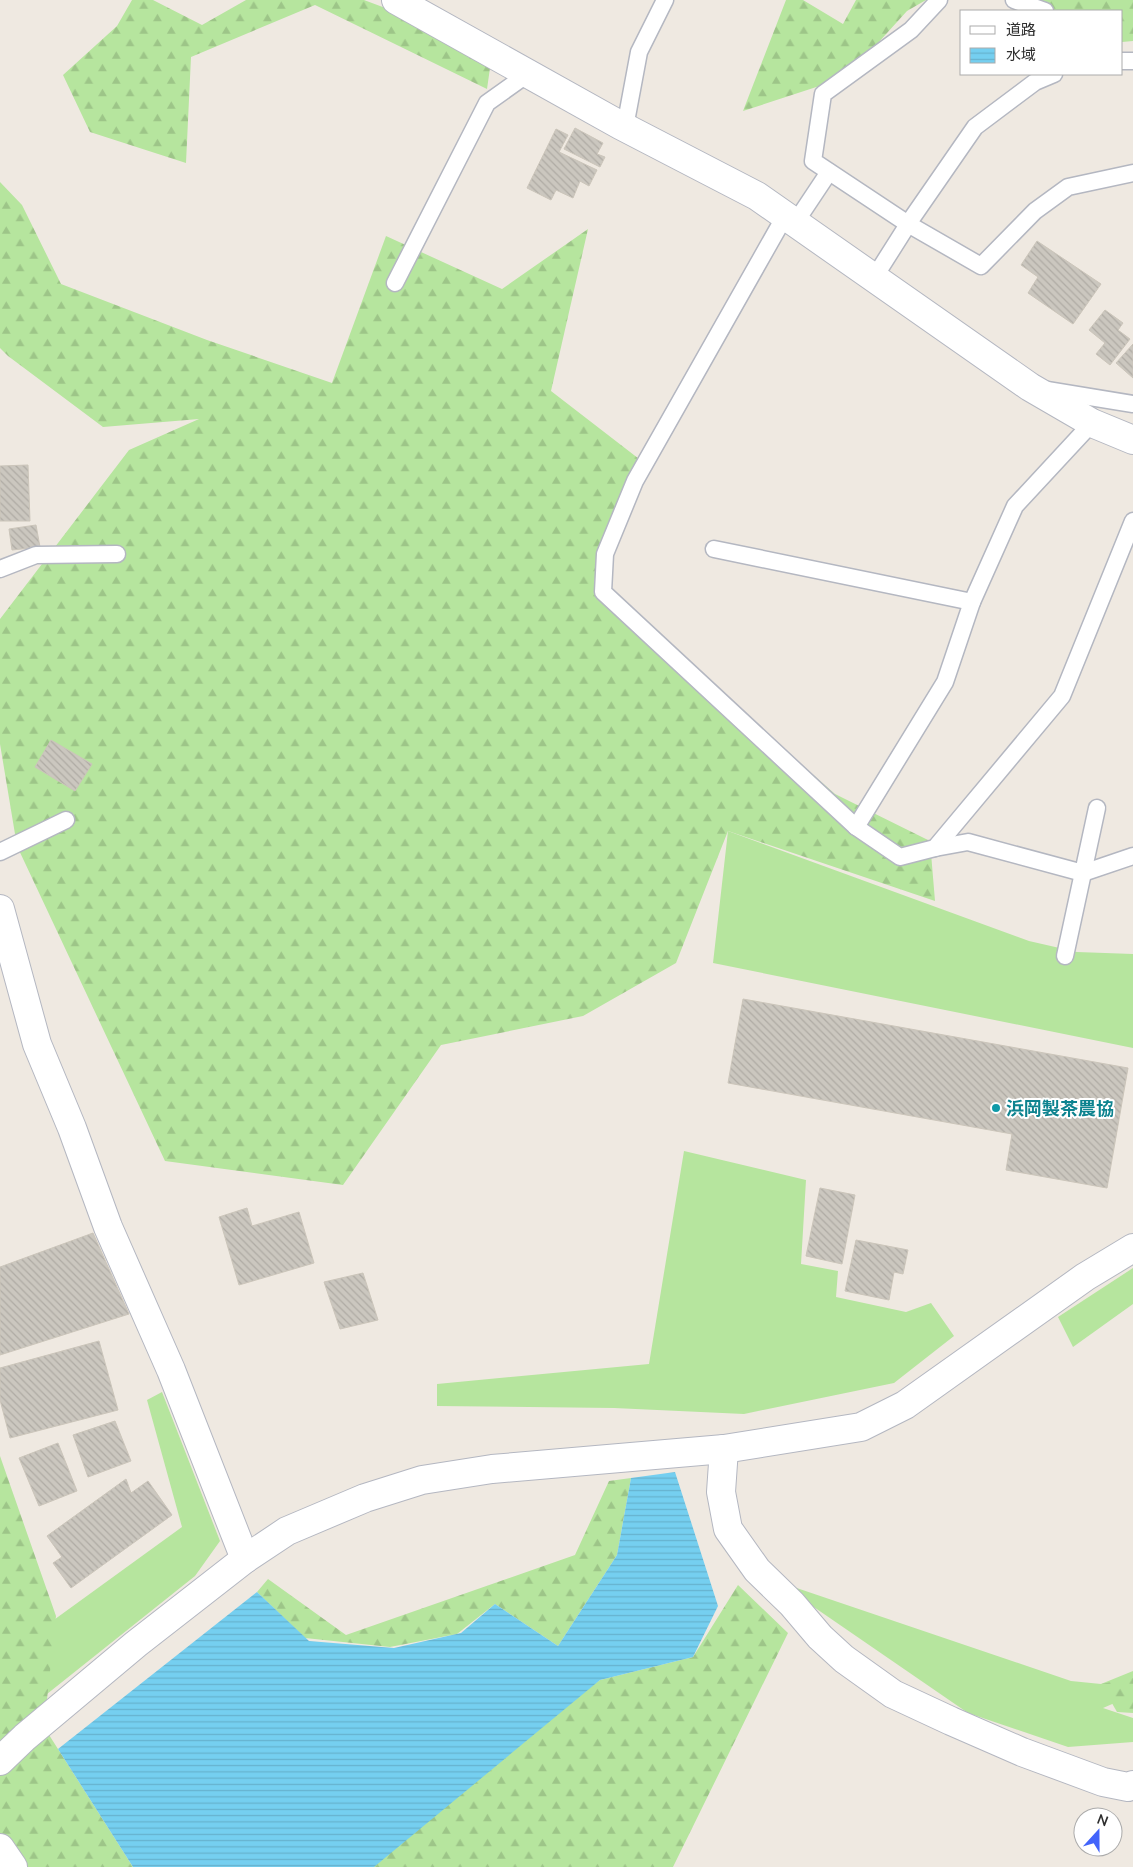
<svg xmlns="http://www.w3.org/2000/svg" width="1133" height="1867" viewBox="0 0 1133 1867" font-family="Mulish,'Noto Sans JP',sans-serif">
<defs>
<pattern id="forest-firs" width="22" height="20" patternUnits="userSpaceOnUse" patternTransform="scale(1.25)"><rect width="22" height="20" fill="#b6e59e"/><path d="M5 1l3.5 6h-7zM16 11l3.5 6h-7z" fill="#9dc588"/></pattern>
<pattern id="water-rules" width="6" height="5" patternUnits="userSpaceOnUse" patternTransform="scale(1.25)"><rect width="6" height="5" fill="#75cff0"/><path d="M0 2.5h6" fill="none" stroke="#66b2ce"/></pattern>
<pattern id="building-back-hatch" width="6" height="6" patternUnits="userSpaceOnUse" patternTransform="scale(1.25)"><rect width="6" height="6" fill="#cbc7bf"/><path d="M-1 5l2 2M0 0l6 6M5-1l2 2" fill="none" stroke="#afaba4"/></pattern>
</defs>
<rect width="100%" height="100%" fill="#efe9e1"/>
<g fill="#b6e59e">
<polygon points="728,831 1029,941 1077,952 1133,954 1133,1048 713,963"/>
<polygon points="684,1151 806,1180 801,1264 838,1271 836,1297 906,1312 931,1303 954,1336 894,1383 744,1414 614,1408 437,1406 437,1384 649,1364"/>
<polygon points="1133,1268 1133,1304 1073,1347 1058,1317"/>
<polygon points="162,1392 220,1541 195,1576 47,1694 51,1622 182,1527 147,1400"/>
<polygon points="776,1581 1071,1681 1101,1684 1133,1671 1133,1695 1103,1708 1133,1718 1133,1742 1068,1747 968,1713"/>
</g>
<g fill="url(#forest-firs)">
<polygon points="132,0 153,0 202,25 246,0 364,0 388,9 490,68 487,89 315,5 191,57 186,163 90,132 63,75 117,26"/>
<polygon points="786,0 803,0 843,24 856,0 926,0 907,11 847,77 743,111"/>
<polygon points="1005,0 1133,0 1133,41 1122,42 1122,11 1042,11"/>
<polygon points="0,182 22,205 61,284 207,340 332,383 386,236 502,289 588,229 551,391 643,462 594,582 835,794 930,841 935,901 728,831 676,963 583,1016 441,1045 343,1185 165,1161 17,846 0,744 0,619 129,450 199,419 103,427 8,356 0,348"/>
<polygon points="0,1456 56,1616 44,1727 133,1867 0,1867"/>
<polygon points="631,1478 617,1555 558,1646 495,1604 457,1634 390,1647 305,1638 257,1592 268,1579 346,1635 575,1555 609,1481"/>
<polygon points="738,1585 788,1633 673,1867 347,1867 600,1680 693,1657"/>
<polygon points="1133,1678 1133,1713 1117,1712 1101,1684"/>
</g>
<polygon fill="url(#water-rules)" points="675,1472 718,1606 693,1657 600,1680 374,1867 133,1867 58,1749 257,1592 309,1641 394,1648 461,1633 495,1604 558,1646 617,1555 631,1478"/>
<g fill="url(#building-back-hatch)" stroke="#cbc5ba">
<polygon points="575,128 603,143 597,154 605,157 600,167 564,149"/>
<polygon points="556,129 568,135 559,152 597,170 589,186 580,181 573,198 556,190 551,200 527,188"/>
<polygon points="1037,241 1101,284 1073,324 1028,293 1038,277 1021,265"/>
<polygon points="1105,310 1123,323 1118,330 1130,339 1110,365 1096,354 1105,343 1089,330"/>
<polygon points="1133,344 1133,378 1116,363"/>
<polygon points="28,465 30,521 0,521 0,466"/>
<polygon points="36,525 40,547 12,550 9,529"/>
<polygon points="51,740 92,764 75,791 35,767"/>
<polygon points="743,999 1128,1068 1107,1188 1006,1170 1012,1134 728,1083"/>
<polygon points="820,1188 855,1195 842,1264 806,1256"/>
<polygon points="247,1208 252,1226 299,1212 314,1263 239,1285 219,1217"/>
<polygon points="93,1233 129,1314 0,1355 0,1267"/>
<polygon points="856,1240 908,1250 903,1274 894,1272 889,1300 845,1291"/>
<polygon points="363,1273 378,1320 340,1329 324,1282"/>
<polygon points="99,1341 118,1410 10,1438 0,1400 0,1368"/>
<polygon points="115,1421 131,1461 88,1477 73,1435"/>
<polygon points="58,1443 77,1491 39,1506 19,1458"/>
<polygon points="126,1479 131,1493 148,1481 172,1515 71,1588 53,1563 62,1557 47,1536"/>
</g>
<g fill="none" stroke-linecap="round" stroke-linejoin="round">
<defs>
<g id="lane">
<polyline points="939,0 911,30 823,94 813,161 908,224 981,266 1035,211 1068,187 1133,173"/>
<polyline points="1014,0 1045,11"/>
<polyline points="1122,61 1133,61"/>
<polyline points="625,127 639,52 665,0"/>
<polyline points="785,216 635,481 605,554 603,592 856,827 900,857 935,848 1062,696 1133,521"/>
<polyline points="795,223 829,172"/>
<polyline points="874,278 912,218 975,127 1035,82 1054,74"/>
<polyline points="395,283 487,103 529,73"/>
<polyline points="1047,390 1133,404"/>
<polyline points="714,549 972,602 1015,506 1092,423"/>
<polyline points="0,569 36,555 117,554"/>
<polyline points="856,827 945,682 972,602"/>
<polyline points="935,848 968,842 1083,873 1133,856"/>
<polyline points="0,852 66,820"/>
<polyline points="1065,956 1097,808"/>
</g>
<g id="street">
<polyline points="0,909 37,1044 72,1128 108,1227 171,1370 245,1559"/>
<polyline points="724,1449 721,1492 728,1529 757,1570 792,1604 820,1637 844,1659 893,1694 951,1721 1022,1752 1103,1782 1128,1787 1133,1785"/>
<polyline points="0,1848 13,1867"/>
</g>
<g id="secondary">
<polyline points="396,0 620,125 757,196 1030,387 1092,423 1133,440"/>
<polyline points="0,1761 25,1737 136,1644 245,1559 287,1531 365,1498 422,1480 492,1469 724,1449 861,1427 905,1405 1085,1277 1133,1248"/>
</g>
</defs>
<use href="#lane" stroke="#b4b7c1" stroke-width="19"/>
<use href="#street" stroke="#b4b7c1" stroke-width="30"/>
<use href="#secondary" stroke="#b4b7c1" stroke-width="30"/>
<use href="#lane" stroke="#fff" stroke-width="16"/>
<use href="#street" stroke="#fff" stroke-width="28"/>
<use href="#secondary" stroke="#fff" stroke-width="28"/>
</g>
<circle fill="#0f9aa8" stroke="#fff" stroke-width="2" cx="996" cy="1108" r="5"/>
<g text-anchor="middle" dominant-baseline="central" stroke-width="4" stroke-linejoin="round" paint-order="stroke">
<g font-size="18" font-weight="bold" fill="#0d838f" stroke="#fff" text-anchor="start">
<text x="1006" y="1108">浜岡製茶農協</text>
</g>
</g>
<rect x="960" y="10" width="162" height="65" fill="#ffffff" stroke="#ababab"/>
<rect x="970" y="26" width="25" height="8" fill="#ffffff" stroke="#ababab"/>
<text x="1006" y="35" font-size="15" fill="#2e2e2e">道路</text>
<rect x="970" y="48" width="25" height="15" fill="url(#water-rules)" stroke="#ababab"/>
<text x="1006" y="60" font-size="15" fill="#2e2e2e">水域</text>
<g transform="translate(1098 1832) rotate(21)"><circle r="24" fill="#ffffff" stroke="#ababab"/>
<path d="M0-4L9 19L0 12L-9 19Z" fill="#4264fb"/>
<text y="-8" font-size="14" font-weight="bold" text-anchor="middle" fill="#2e2e2e">N</text>
</g>
</svg>
